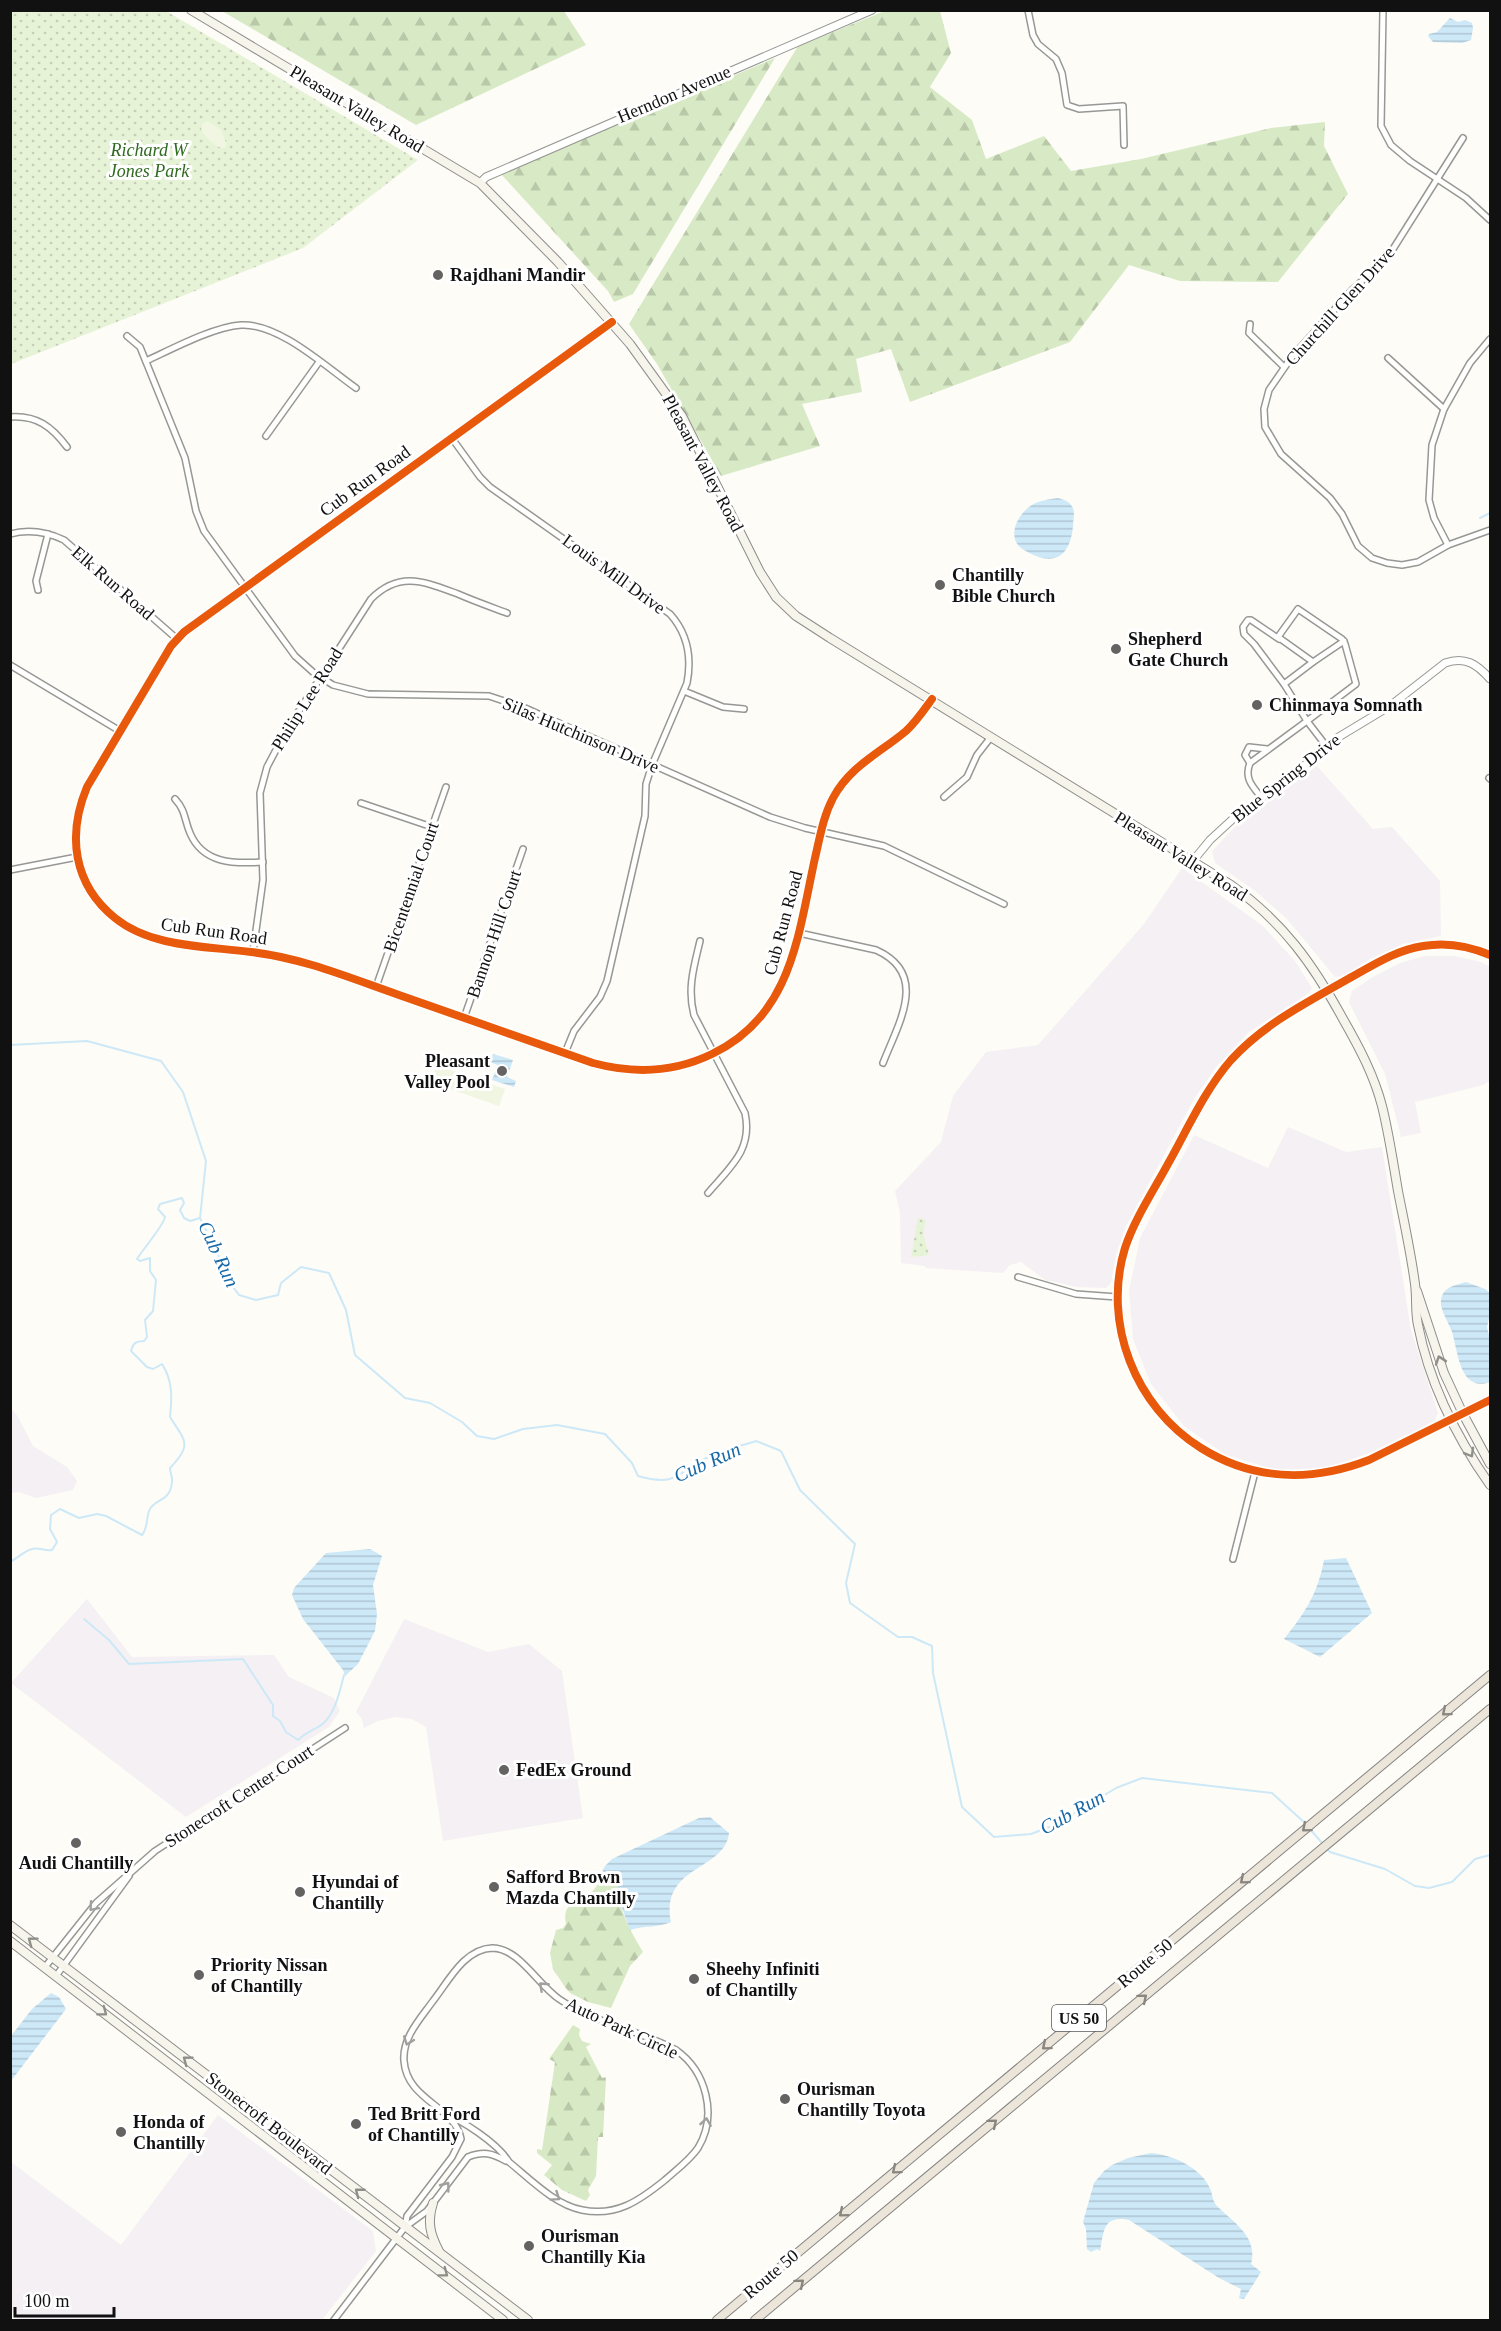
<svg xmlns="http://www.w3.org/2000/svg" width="1501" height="2331" viewBox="0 0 1501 2331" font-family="'Times New Roman',serif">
<defs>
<pattern id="forest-firs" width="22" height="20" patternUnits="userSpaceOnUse" patternTransform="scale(1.5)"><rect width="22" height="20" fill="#d8eac5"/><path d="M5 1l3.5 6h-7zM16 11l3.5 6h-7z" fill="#b8c8a8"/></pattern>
<pattern id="park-dots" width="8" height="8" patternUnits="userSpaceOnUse" patternTransform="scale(1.5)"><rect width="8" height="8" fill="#e7f3d7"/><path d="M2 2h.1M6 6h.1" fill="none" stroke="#c5cfb8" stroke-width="1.8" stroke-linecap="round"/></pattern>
<pattern id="water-rules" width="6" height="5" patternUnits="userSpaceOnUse" patternTransform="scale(1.5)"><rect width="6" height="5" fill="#cde8f7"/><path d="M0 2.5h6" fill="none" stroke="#afc6d3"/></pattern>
</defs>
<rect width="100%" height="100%" fill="#fdfcf7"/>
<g fill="#f5f0f3">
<polygon points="1317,766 1373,829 1392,827 1440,881 1441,936 1403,944 1370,959 1343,976 1335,977 1287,919 1254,890 1215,863 1212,851 1234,828"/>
<polygon points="1182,868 1263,926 1295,961 1312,988 1309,993 1249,1032 1217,1066 1194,1099 1126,1226 1116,1255 1111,1283 1106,1288 1077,1287 1045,1280 1021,1262 1010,1265 1003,1273 926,1268 925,1266 901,1263 900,1213 895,1191 941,1142 953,1096 986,1052 1038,1045 1144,924"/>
<polygon points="1425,956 1455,956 1481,962 1490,967 1490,1081 1483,1085 1415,1102 1421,1133 1401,1137 1385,1074 1349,1002 1352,991 1371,978 1400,963"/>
<polygon points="1288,1127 1346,1152 1382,1147 1411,1330 1438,1413 1434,1421 1370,1453 1323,1469 1276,1470 1226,1455 1184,1426 1151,1384 1133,1339 1129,1291 1140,1238 1194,1135 1268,1168"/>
<polygon points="11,1408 18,1417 33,1446 67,1467 77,1481 73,1490 36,1498 19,1492 11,1493"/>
<polygon points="87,1599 132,1657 274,1655 289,1677 334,1698 340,1711 329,1727 186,1817 11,1683"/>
<polygon points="404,1619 488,1652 529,1644 562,1671 583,1818 443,1841 426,1727 412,1719 395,1717 378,1721 364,1728 362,1719 356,1712"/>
<polygon points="218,2115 373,2231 376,2251 322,2320 18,2320 10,2308 11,2162 121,2245"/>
</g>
<g fill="url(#forest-firs)">
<polygon points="222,11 564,11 586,45 416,125"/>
<polygon points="885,11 940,11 951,53 930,87 972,120 986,159 1044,136 1071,171 1141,159 1271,128 1325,122 1324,146 1348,194 1278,282 1180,281 1129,265 1070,342 910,402 891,349 856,359 862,392 802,404 820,446 721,476 657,364 629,324 798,46"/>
<polygon points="775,58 633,294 614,302 608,291 501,174"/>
<path d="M615,1878L620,1886C615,1905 633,1935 643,1952L630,1966L611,2008L588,2002L570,1993L565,1987L553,1969L550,1953L556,1930L563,1928L566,1924C562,1902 575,1906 587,1896C592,1893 597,1886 600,1881L603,1883Z"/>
<polygon points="573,2025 580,2029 579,2035 582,2041 591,2044 586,2047 602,2078 606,2077 603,2137 598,2137 596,2176 588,2190 590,2195 586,2201 562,2190 544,2175 552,2165 537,2153 537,2149 542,2150 555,2062 549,2059"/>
</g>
<g fill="url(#park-dots)">
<polygon points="11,11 166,11 418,160 303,248 11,364"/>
<polygon points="918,1218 926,1220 923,1233 929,1255 911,1257"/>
</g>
<g fill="#f0f6e1">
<path d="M208,121L221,130L227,145L224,148C215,148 205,137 201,129L203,123Z"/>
<polygon points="437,1065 505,1089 499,1106 430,1082"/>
</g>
<g fill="url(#water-rules)">
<polygon points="1450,18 1458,22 1465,20 1472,23 1473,28 1471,40 1462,43 1433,42 1428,36 1429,34 1437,32"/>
<path d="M1058,498C1065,500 1069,501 1073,508C1075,513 1073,520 1073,526C1070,559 1052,567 1024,550C1005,539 1017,514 1032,505C1039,501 1049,499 1058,498Z"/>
<polygon points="493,1054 513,1060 507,1077 516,1081 514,1087 492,1080 498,1065 490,1062"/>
<path d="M1466,1282L1485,1289L1490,1293V1314L1487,1327L1490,1339V1382C1460,1393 1458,1352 1452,1332C1449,1323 1443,1315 1441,1305C1440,1288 1452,1286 1466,1282Z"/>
<polygon points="370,1549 382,1556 373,1585 377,1614 375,1631 358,1664 345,1676 343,1670 303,1619 292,1595 294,1588 326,1553"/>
<path d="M1346,1558L1372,1613L1320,1657L1284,1639C1305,1613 1318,1593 1324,1560Z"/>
<path d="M710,1817L729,1833C725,1871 660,1865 671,1922C658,1928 646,1925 630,1930L618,1897V1882L614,1878L607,1882L600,1881L598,1879L605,1866L612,1859L699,1818Z"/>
<polygon points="51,1993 59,1997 66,2009 11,2081 11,2036 32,2009"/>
<path d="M1151,2153C1173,2155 1203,2168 1211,2191C1213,2198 1213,2203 1219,2208C1236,2224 1258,2238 1251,2264L1261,2272L1244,2299L1239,2298L1241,2289L1219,2278L1129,2220C1102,2215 1104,2232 1100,2251L1097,2249L1091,2252L1087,2249L1086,2229L1083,2222L1094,2183L1104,2171L1112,2165L1128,2158Z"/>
</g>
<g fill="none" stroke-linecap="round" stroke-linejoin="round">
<g stroke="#cde8f7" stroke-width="2">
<polyline points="1480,518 1490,513"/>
<path d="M10,1045L87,1041L161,1061L183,1092L206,1161L200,1218L224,1267L225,1276L239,1295L256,1300L278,1295L281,1283L301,1267L329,1273L346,1310L355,1355L405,1398L430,1403L462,1422L477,1436L494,1439L523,1429L557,1425L605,1434L632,1463L638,1476C681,1488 677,1470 711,1456C725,1449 741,1446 756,1441L781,1451L800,1490L855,1544L846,1583L850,1603L898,1637H912L932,1646L933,1673L962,1807L994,1837L1031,1834L1057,1824L1116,1788L1142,1778L1272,1793L1306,1824"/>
<path d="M10,1562C18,1558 24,1551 32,1549C39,1547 44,1551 52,1550L57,1542L50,1529L51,1515L60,1509L79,1518L97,1514L106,1516L142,1535C148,1528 146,1519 149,1511C154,1498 170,1503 172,1482C173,1477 170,1474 170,1468C193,1444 185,1441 170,1417C172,1398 173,1381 162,1364L153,1369L147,1367L131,1351C133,1344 135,1341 144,1341L147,1337L145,1320L153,1311L156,1280L150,1271V1258L140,1261L137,1259C143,1249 164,1225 165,1217L158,1209L160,1204L182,1198L184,1203L180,1210L184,1218L190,1221L200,1218"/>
<path d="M84,1619L109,1640L129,1664L243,1659L273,1705V1716L280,1721L286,1732L298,1740C305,1733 310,1732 318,1727C334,1719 340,1691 344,1675"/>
<polyline points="1309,1828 1323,1844"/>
<polyline points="1327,1849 1330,1852 1385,1869 1415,1886 1429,1888 1452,1882 1475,1859 1490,1855"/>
</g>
<defs>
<g id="minor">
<polyline points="1028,10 1033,35 1038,44 1056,59 1062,73 1067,105 1079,109 1123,106 1124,145"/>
<polyline points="1383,10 1381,126 1391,145 1410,161 1466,198 1490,220"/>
<polyline points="1463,138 1388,257 1352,290 1291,358 1269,390 1264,409 1265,427 1281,454 1330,498 1342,514 1358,546 1372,558 1387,563 1402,565 1418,562 1448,545 1490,530"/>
<path d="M612,322L184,632L171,646L87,787C67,835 73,884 115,918C152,948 207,946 251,952C303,958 350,978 399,995C464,1018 528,1040 593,1063C634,1074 673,1073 712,1054C792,1016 798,935 815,858C820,837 823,817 833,798C850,766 880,753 906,731C916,722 924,710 932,699"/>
<polyline points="1250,324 1249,333 1284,367"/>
<polyline points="127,336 140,347 185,458 196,511 204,531 295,656 314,673 333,685 368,694 489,696 525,708 770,817 805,828 884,846 1004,904"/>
<polyline points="1388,358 1444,409"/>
<path d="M146,361C172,349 213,327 241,325C279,323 326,367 356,388"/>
<path d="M10,417C37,415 52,427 67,447"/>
<polyline points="266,436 319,362"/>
<path d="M451,437L480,477L490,487L670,614C688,634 692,657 687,683L652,765L646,784L645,816L607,981L600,997L574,1031L565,1053"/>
<path d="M10,534C29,529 47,532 64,540L177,639"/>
<polyline points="1448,545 1434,518 1429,500 1432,445 1444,409 1470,363 1490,339"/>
<polyline points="38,590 36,581 48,534"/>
<polyline points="1279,639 1251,620 1248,620 1243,627 1244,634 1254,644 1284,684"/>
<polyline points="10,665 120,731"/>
<polyline points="684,691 723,707 744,709"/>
<polyline points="1327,747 1307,721 1356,684 1345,644 1342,639 1298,609 1278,637 1313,662 1344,641"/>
<polyline points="1250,763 1245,755 1249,747 1267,749"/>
<polyline points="1489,778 1490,779"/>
<polyline points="944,797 967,777 977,755 991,737"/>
<path d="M1261,797C1252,786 1244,778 1250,763L1307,721L1284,684L1313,662"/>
<path d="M175,799C186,811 184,819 190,833C203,864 234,864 263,862"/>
<polyline points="361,803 432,827"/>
<polyline points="10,870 77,857"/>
<path d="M799,933L876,950C930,974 898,1024 883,1063"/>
<path d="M700,941C694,966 687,989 694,1015L745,1113C753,1150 730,1167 708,1193"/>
<path d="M253,952L263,880L260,793L267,767L286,731L371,599C400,570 425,582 458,594C474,601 491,607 507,613"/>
<path d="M1490,955C1469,946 1446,942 1423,946C1396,950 1372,966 1348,979C1306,1003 1264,1024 1231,1060C1205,1090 1188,1128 1169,1162C1154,1190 1135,1218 1125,1248C1102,1323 1135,1407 1201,1448C1254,1481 1312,1482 1369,1460L1490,1400"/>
<polyline points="376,987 446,787"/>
<polyline points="464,1018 523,849"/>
<polyline points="1018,1277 1076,1294 1117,1297"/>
<polyline points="1233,1559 1255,1472"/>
<polyline points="45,1967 96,1903 155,1851 345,1728"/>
<polyline points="56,1976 129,1876"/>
<path d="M405,2227L407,2216L452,2157L461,2139C455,2106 407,2101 404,2061C402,2038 420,2019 433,2001C448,1982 464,1949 492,1948C519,1948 537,1984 559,1999C594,2023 639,2030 676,2050C706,2071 718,2115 698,2148C690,2160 676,2170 665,2180C639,2201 616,2217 582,2210C555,2205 530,2179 509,2162C497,2142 462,2121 441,2111"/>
<path d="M334,2320L405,2227L427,2211L468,2157C483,2151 492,2153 506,2161"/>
</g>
<g id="tertiary">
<polyline points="480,183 486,177 872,10"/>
<path d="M1192,862L1210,840L1235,817L1291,777L1337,738L1390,706L1445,663C1465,656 1477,664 1490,679"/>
</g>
<g id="secondary">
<path d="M191,10L480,183L558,262L630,344L682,416L760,572L776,597L796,616L830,638L1231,885C1283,922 1313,964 1343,1019C1359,1047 1374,1075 1382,1106C1389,1134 1393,1162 1398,1191C1404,1222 1411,1253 1415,1284C1417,1298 1415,1312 1418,1325C1429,1382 1457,1438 1490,1485"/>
<polyline points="1417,1291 1444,1373 1463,1414 1490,1464"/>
<polyline points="10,1925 528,2320"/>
<polyline points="10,1941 503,2320"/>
<path d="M433,2203C427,2222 430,2234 439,2251"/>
</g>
<g id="trunk">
<polyline points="717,2320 1490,1675"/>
<polyline points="755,2320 1490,1709"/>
</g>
</defs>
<use href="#minor" stroke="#979795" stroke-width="8"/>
<use href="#tertiary" stroke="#979795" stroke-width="9"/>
<use href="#secondary" stroke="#8e8d8b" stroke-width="10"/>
<use href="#trunk" stroke="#858482" stroke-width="10"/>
<use href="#minor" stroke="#fffffe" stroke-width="5"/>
<use href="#tertiary" stroke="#fffffe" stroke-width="7"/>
<use href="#secondary" stroke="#f6f4eb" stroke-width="8"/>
<use href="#trunk" stroke="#ece5da" stroke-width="8"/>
<defs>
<g id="cycleway">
<path d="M612,322L184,632L171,646L87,787C67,835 73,884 115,918C152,948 207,946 251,952C303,958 350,978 399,995C464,1018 528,1040 593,1063C634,1074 673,1073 712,1054C792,1016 798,935 815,858C820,837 823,817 833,798C850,766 880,753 906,731C916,722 924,710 932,699"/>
<path d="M1490,955C1469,946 1446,942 1423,946C1396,950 1372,966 1348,979C1306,1003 1264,1024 1231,1060C1205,1090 1188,1128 1169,1162C1154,1190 1135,1218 1125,1248C1102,1323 1135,1407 1201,1448C1254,1481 1312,1482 1369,1460L1490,1400"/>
</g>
</defs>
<use href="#cycleway" stroke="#fff" stroke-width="11"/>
<use href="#cycleway" stroke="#e8590c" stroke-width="8"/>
</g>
<defs><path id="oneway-chevron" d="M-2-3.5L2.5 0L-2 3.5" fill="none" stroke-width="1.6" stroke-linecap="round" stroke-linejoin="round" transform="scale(1.5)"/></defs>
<g stroke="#8f8e89">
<use href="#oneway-chevron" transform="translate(1440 1360) rotate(-109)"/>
<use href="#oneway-chevron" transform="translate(1470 1453) rotate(60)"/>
<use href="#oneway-chevron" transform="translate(32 1941) rotate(-143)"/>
<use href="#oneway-chevron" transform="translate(103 2012) rotate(37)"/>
<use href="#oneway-chevron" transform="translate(187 2060) rotate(-143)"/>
<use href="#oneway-chevron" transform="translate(359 2192) rotate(-142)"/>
<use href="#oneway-chevron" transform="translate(444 2273) rotate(37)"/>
</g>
<g stroke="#898680">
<use href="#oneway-chevron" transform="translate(1446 1712) rotate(140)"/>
<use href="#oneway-chevron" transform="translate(1306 1828) rotate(140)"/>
<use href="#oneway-chevron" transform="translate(1244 1880) rotate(140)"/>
<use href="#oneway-chevron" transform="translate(1143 1998) rotate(-40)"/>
<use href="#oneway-chevron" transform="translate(1046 2046) rotate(140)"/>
<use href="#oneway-chevron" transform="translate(993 2123) rotate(-40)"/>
<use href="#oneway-chevron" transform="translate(896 2170) rotate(140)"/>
<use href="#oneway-chevron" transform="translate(843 2213) rotate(140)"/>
<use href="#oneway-chevron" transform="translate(800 2283) rotate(-40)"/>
</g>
<g stroke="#a0a09f">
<use href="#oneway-chevron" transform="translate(93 1907) rotate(131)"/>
<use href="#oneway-chevron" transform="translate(543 1986) rotate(-137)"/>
<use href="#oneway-chevron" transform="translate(408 2041) rotate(111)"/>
<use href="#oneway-chevron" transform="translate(706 2122) rotate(-81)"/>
<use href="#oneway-chevron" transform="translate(446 2186) rotate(-53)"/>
<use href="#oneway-chevron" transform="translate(556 2197) rotate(34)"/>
</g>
<g fill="#646362" stroke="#fff" stroke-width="2">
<circle cx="438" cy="275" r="6"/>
<circle cx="940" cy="585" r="6"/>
<circle cx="1116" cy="649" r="6"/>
<circle cx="1257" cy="705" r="6"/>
<circle cx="502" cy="1071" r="6"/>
<circle cx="504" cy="1770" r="6"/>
<circle cx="76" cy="1843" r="6"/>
<circle cx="494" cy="1887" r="6"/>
<circle cx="300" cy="1892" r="6"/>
<circle cx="199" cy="1975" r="6"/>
<circle cx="694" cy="1979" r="6"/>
<circle cx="785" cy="2099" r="6"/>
<circle cx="356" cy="2124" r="6"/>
<circle cx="121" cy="2132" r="6"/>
<circle cx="529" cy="2246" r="6"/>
</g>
<g text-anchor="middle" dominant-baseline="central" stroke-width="6" stroke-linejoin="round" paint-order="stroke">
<rect fill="#fff" stroke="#585858" stroke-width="1.5" x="1052" y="2005" width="54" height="26" rx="4.5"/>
<g font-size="16" font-weight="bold" fill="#111">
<text x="1079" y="2018">US 50</text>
</g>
<g font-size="18" fill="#111" stroke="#fff">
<text transform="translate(674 94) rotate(-23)">Herndon Avenue</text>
<text transform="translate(357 109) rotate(31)">Pleasant Valley Road</text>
<text transform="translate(1340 306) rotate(-48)">Churchill Glen Drive</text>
<text transform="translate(703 463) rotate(62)">Pleasant Valley Road</text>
<text transform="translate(365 481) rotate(-36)">Cub Run Road</text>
<text transform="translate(614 574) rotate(36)">Louis Mill Drive</text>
<text transform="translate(113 583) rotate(41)">Elk Run Road</text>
<text transform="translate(307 699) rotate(-58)">Philip Lee Road</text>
<text transform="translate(581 735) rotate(23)">Silas Hutchinson Drive</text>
<text transform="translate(1286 778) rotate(-38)">Blue Spring Drive</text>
<text transform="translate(1181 856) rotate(32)">Pleasant Valley Road</text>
<text transform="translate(411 887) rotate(-71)">Bicentennial Court</text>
<text transform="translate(783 923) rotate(-75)">Cub Run Road</text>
<text transform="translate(214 931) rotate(8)">Cub Run Road</text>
<text transform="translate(494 934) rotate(-71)">Bannon Hill Court</text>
<text transform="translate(239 1796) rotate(-33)">Stonecroft Center Court</text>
<text transform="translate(1145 1963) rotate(-40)">Route 50</text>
<text transform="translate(622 2028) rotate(25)">Auto Park Circle</text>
<text transform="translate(269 2123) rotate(38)">Stonecroft Boulevard</text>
<text transform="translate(771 2274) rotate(-40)">Route 50</text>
</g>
<g font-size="18" font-style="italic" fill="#2f6b1f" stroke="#fff">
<text x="149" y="150">Richard W<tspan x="149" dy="21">Jones Park</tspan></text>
</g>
<g font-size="18" font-weight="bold" fill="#111" stroke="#fff" text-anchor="start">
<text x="450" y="275">Rajdhani Mandir</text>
<text x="952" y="575">Chantilly<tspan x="952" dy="21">Bible Church</tspan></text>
<text x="1128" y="639">Shepherd<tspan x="1128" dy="21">Gate Church</tspan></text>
<text x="1269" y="705">Chinmaya Somnath</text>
<text x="490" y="1061" text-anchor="end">Pleasant<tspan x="490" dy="21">Valley Pool</tspan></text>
<text x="516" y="1770">FedEx Ground</text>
<text x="76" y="1863" text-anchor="middle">Audi Chantilly</text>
<text x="506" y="1877">Safford Brown<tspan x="506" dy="21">Mazda Chantilly</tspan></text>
<text x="312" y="1882">Hyundai of<tspan x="312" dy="21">Chantilly</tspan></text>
<text x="211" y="1965">Priority Nissan<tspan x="211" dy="21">of Chantilly</tspan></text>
<text x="706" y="1969">Sheehy Infiniti<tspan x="706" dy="21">of Chantilly</tspan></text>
<text x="797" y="2089">Ourisman<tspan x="797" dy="21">Chantilly Toyota</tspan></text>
<text x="368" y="2114">Ted Britt Ford<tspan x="368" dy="21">of Chantilly</tspan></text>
<text x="133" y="2122">Honda of<tspan x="133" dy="21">Chantilly</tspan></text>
<text x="541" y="2236">Ourisman<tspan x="541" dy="21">Chantilly Kia</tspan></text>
</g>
<g font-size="20" font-style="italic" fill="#1768a6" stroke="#fff">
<text transform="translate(219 1254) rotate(65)">Cub Run</text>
<text transform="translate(707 1462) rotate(-24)">Cub Run</text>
<text transform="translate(1072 1812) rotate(-29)">Cub Run</text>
</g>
</g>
<rect width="1501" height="2331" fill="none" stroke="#111111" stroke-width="24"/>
<path d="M15 2307v9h99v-9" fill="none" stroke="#111111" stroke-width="3"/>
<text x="24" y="2307" font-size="18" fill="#111111" stroke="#ffffff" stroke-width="4.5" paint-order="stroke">100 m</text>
</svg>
